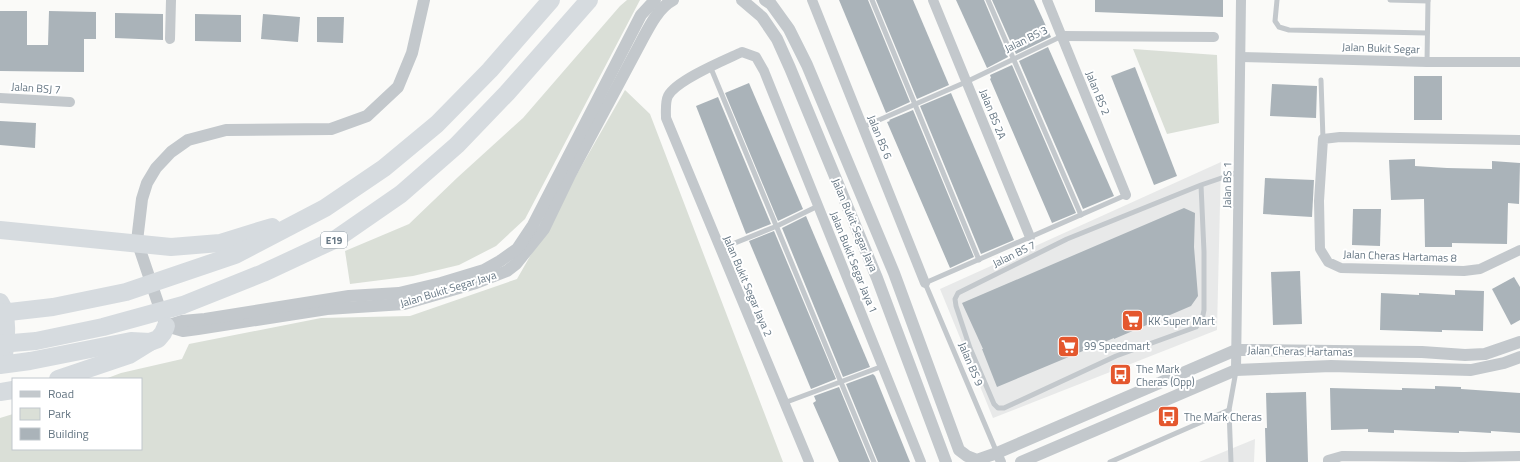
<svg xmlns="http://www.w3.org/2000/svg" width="1520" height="462" viewBox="0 0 1520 462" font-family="'Titillium Web',sans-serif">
<rect width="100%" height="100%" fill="#fafaf8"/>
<g fill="#e8e9e9">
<polygon points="1221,162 1217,330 993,418 940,289"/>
<polygon points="1255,439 1254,462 1199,462"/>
</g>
<g fill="#dadfd7">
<polygon points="627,0 640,0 525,219 496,246 459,265 413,276 350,284 345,251 409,224 458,177 523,118 620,6"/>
<polygon points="1133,49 1217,55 1219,123 1167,134"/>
<polygon points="625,90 650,114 783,462 0,462 0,418 13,414 13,449 141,449 141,379 105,379 121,373 182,359 189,344 321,318 410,316 517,279"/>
</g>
<g fill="#aab3b9">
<polygon points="839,0 868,0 910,102 886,113"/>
<polygon points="876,0 913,0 949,85 917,99"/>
<polygon points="956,0 984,0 1008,57 987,68"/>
<polygon points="992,0 1034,0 1051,37 1016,54"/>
<polygon points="1095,0 1223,0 1223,17 1095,12"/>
<polygon points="0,11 27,11 27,45 48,45 49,11 96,12 96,39 84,39 84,72 0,71"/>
<polygon points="115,13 163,14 163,40 115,38"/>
<polygon points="195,14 241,15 241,42 195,41"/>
<polygon points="263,14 300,17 298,42 261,39"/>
<polygon points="317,17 344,17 343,43 317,42"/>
<polygon points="1048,47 1114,196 1083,209 1019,61"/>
<polygon points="1012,65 1076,213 1052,223 990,79 991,78 990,75"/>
<polygon points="1135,67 1177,176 1154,185 1111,76"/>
<rect x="1414" y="76" width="28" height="44"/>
<polygon points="749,83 803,209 778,221 725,93"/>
<polygon points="1272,84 1317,86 1316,118 1270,116"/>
<polygon points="951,93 1014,240 981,254 920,106"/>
<polygon points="718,97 771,224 746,234 696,106"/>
<polygon points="913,110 974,257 950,268 887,122 890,121 889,120"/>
<polygon points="0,121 36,123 35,148 0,145"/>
<polygon points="1415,159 1415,166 1447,168 1492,169 1492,161 1520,163 1519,204 1508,203 1507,244 1452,243 1452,247 1425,247 1424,199 1391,200 1389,160"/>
<polygon points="1265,178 1314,180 1312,217 1263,214"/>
<polygon points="1184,208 1195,213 1194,247 1198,296 1191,306 1114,339 1114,338 997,387 982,349 983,349 962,303"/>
<polygon points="1353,209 1381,209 1380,246 1352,245"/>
<polygon points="806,216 870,367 843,377 782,228"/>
<polygon points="774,231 836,379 811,389 749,241"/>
<polygon points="1300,271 1302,324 1273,325 1271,272"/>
<polygon points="1514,277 1520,287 1520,320 1511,325 1492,289"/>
<polygon points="1455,290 1484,291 1483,331 1442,330 1442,332 1380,330 1381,293 1419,295 1419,293 1455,295"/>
<polygon points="873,374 875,376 910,462 878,462 846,384"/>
<polygon points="1435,386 1461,387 1461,389 1520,393 1520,433 1491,431 1491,433 1459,431 1459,433 1394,430 1394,433 1368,432 1368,429 1331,430 1330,388 1402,390 1402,388 1435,389"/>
<polygon points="839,387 870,462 839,462 813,403 816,401 814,396"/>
<polygon points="1306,392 1308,462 1266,462 1265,428 1267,428 1266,393"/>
</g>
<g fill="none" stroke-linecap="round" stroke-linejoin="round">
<g stroke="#c3c8cc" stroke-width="5">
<polyline points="872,0 979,260"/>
<polyline points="988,0 1081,215"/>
<polyline points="1277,0 1275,21 1279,27 1289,30 1427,33"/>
<polyline points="1390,0 1428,1"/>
<polyline points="1427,62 1428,0"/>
<polyline points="710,66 874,462"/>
<polyline points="1321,80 1323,139"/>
<polyline points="863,127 966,82 1062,36"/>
<polyline points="1201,185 1204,252 1204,310 1202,320 1196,327 1116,356 1004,408 998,408 994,404 970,348 956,306 955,299 958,293 1067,239 1201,185 1239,172"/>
<polyline points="720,249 777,226 818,206"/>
<polyline points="784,403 883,366"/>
<polyline points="997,453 925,283 1126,195"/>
<polyline points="1110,462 1229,410"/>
<polyline points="1231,462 1229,410 1236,371"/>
</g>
<g stroke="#c3c8cc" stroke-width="10">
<polyline points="812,0 925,283"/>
<polyline points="933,0 1030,237"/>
<polyline points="1047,0 1126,195"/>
<polyline points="1062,36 1214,37"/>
<polyline points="170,39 171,0"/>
<polyline points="1241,57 1427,62 1520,62"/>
<polyline points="0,98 70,102"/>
<polyline points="1520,140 1340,137 1323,139 1319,201 1320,249 1328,262 1341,268 1464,271 1480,269 1520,250"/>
<polyline points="1236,370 1241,0"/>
<polyline points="997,453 1001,462"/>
<path d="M809,462L666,118C666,112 665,102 668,96C676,80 725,60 742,52L756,57L764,71L921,462"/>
<polyline points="1328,462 1328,460 1342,456 1464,457 1520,456"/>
</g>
<g stroke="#c3c8cc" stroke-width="12">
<polyline points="742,0 762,17 777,39 790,68 877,278 946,462"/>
<polyline points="765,0 771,4 789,29 807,65 894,273 959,450 967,456 977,460 997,453 1236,350 1256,350 1422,352 1465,355 1485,354 1520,342"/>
<polyline points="163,318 137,241 142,199 147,183 156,168 171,152 188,140 226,130 331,129 367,116 398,87 412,53 424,0"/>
<path d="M166,326L183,331L198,329L327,309L404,304L476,283L507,271L516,264L544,229L570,175L641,42C649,27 658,8 673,0"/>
<polyline points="166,326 182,321 205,319 349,296 399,293 441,283 484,270 500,261 517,249 533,225 641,15 655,0"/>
<polyline points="1021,462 1236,370 1331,366 1471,370 1504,363 1520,357"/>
</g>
<g stroke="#d6dbdf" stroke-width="18">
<polyline points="0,230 171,247 220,243 272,227"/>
<path d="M0,302C9,315 6,340 4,355"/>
<polyline points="0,313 53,307 126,292 235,255 325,208 384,168 437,124 490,70 551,0"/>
<polyline points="0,344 36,341 103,327 183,305 263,273 336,239 401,194 457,145 507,93 589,0"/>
<polyline points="0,365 30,361 131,341 150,342"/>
<polyline points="58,379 129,355 150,342 158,339 163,333 166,326"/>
<polyline points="0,392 13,390"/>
</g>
</g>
<defs>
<symbol id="supermarket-square" viewBox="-11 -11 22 22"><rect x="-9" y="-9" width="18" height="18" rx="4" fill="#e4572e" stroke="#fff"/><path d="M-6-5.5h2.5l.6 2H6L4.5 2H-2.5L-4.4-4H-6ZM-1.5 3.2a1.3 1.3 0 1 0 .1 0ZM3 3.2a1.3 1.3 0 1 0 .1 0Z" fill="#fff"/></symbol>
<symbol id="bus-square" viewBox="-11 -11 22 22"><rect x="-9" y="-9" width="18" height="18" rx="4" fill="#e4572e" stroke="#fff"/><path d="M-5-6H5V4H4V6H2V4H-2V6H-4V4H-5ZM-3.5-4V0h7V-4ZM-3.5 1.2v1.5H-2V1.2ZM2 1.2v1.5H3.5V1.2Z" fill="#fff"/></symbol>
</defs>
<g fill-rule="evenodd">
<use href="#supermarket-square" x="1120" y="308" width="25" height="25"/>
<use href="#supermarket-square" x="1056" y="334" width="25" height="25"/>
<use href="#bus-square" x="1108" y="362" width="25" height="25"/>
<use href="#bus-square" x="1156" y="404" width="25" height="25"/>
</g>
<g text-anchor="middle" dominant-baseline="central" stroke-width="4" stroke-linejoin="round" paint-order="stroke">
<rect fill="#fff" stroke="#939fa8" stroke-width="1" x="321" y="232" width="26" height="16" rx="3"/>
<g font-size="10" font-weight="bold" fill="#657683">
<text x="334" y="240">E19</text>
</g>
<g font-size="11" fill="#657683" stroke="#fff">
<text transform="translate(1026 39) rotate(-26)">Jalan BS 3</text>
<text transform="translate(1381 48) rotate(2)">Jalan Bukit Segar</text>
<text transform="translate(36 88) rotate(4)">Jalan BSJ 7</text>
<text transform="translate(1098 93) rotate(68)">Jalan BS 2</text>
<text transform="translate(993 114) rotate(68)">Jalan BS 2A</text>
<text transform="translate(880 137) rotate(68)">Jalan BS 6</text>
<text transform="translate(1227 185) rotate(-89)">Jalan BS 1</text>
<text transform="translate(855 225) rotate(67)">Jalan Bukit Segar Jaya</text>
<text transform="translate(1014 254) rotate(-26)">Jalan BS 7</text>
<text transform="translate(1400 256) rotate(2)">Jalan Cheras Hartamas 8</text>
<text transform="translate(854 262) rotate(68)">Jalan Bukit Segar Jaya 1</text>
<text transform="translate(748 286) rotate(67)">Jalan Bukit Segar Jaya 2</text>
<text transform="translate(448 289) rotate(-17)">Jalan Bukit Segar Jaya</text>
<text transform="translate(1300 351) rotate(1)">Jalan Cheras Hartamas</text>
<text transform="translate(971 364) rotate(67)">Jalan BS 9</text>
</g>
<g font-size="11" fill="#657683" stroke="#fff" text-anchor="start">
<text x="1148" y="321">KK Super Mart</text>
<text x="1084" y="346">99 Speedmart</text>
<text x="1136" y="369">The Mark<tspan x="1136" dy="13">Cheras (Opp)</tspan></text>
<text x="1184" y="417">The Mark Cheras</text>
</g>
</g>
<rect x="12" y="378" width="130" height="72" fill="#ffffff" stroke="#c1c8cd"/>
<rect x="20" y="391" width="20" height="6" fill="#c3c8cc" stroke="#c1c8cd"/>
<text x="48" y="398" font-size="12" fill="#657683">Road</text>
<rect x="20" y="408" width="20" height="12" fill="#dadfd7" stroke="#c1c8cd"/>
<text x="48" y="418" font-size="12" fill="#657683">Park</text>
<rect x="20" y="428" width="20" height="12" fill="#aab3b9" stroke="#c1c8cd"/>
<text x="48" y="438" font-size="12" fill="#657683">Building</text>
</svg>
